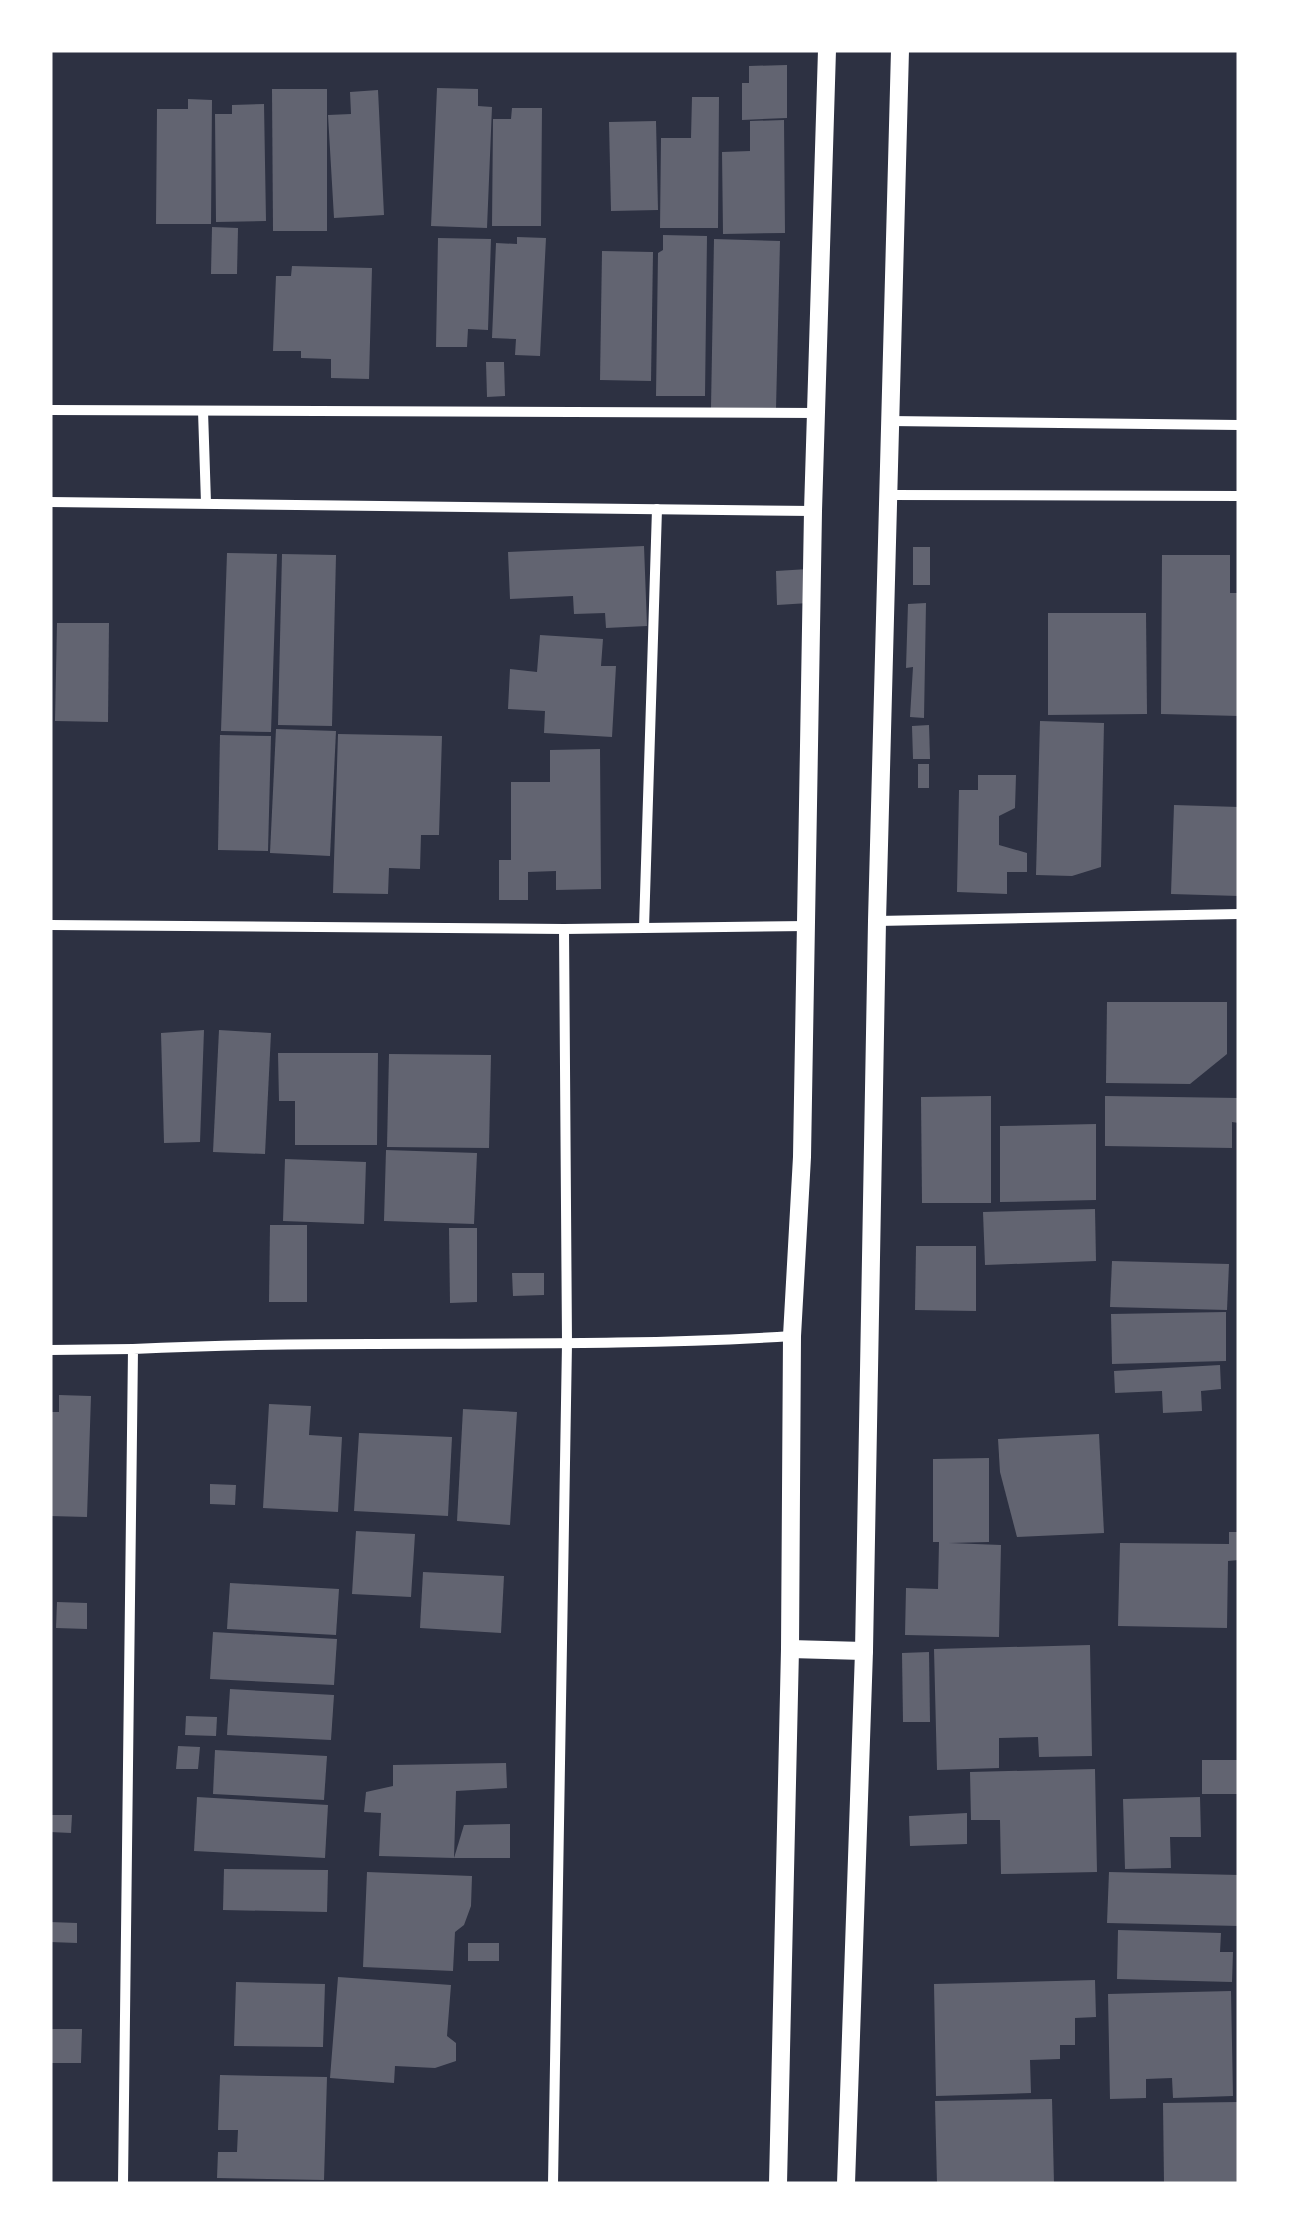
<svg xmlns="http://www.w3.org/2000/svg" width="1289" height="2234" viewBox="0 0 1289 2234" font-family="'Titillium Web',sans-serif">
<rect width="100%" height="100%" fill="#2d3142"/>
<g fill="#626471">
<polygon points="787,65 787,118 742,120 742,83 749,83 749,66"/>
<polygon points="437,88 478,89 478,106 492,107 487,228 431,226"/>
<polygon points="272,89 327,89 327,231 273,231"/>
<polygon points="378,90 384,215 334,218 328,115 351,114 350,92"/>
<polygon points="692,97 719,97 718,228 660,228 661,138 691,138"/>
<polygon points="188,99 212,100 211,224 156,224 157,109 188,109"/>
<polygon points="264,104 266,221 216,222 215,114 232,114 232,105"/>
<polygon points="512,108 542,108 541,226 492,226 493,119 511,119"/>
<polygon points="784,120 785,233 723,234 722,152 750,151 750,121"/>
<polygon points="656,121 658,210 611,211 609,122"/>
<polygon points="212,227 238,228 237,274 211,274"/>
<polygon points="663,235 707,236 705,396 656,396 658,253 663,250"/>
<polygon points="517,237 546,238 540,356 515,355 516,339 492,338 496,243 517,244"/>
<polygon points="438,238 491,239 488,330 468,329 467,347 436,347"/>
<polygon points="714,239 780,241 776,409 711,408"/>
<polygon points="602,251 653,252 651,381 600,380"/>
<polygon points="292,266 372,268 369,379 331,378 331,359 301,358 301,351 273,351 276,276 291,276"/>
<polygon points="486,362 504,362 505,396 487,397"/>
<polygon points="644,546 647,626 606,628 605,613 574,614 573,596 510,599 508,552"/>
<rect x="913" y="547" width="17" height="38"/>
<polygon points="227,553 277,554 271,732 221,731"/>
<polygon points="282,554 336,555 332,726 278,725"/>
<polygon points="1162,555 1230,555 1230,593 1239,593 1239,716 1161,714"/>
<polygon points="808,569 809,603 777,605 776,571"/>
<polygon points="926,603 924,718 910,717 913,667 906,668 908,604"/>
<polygon points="1048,613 1146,613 1147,714 1048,715"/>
<polygon points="57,623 109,623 108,722 55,721"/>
<polygon points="540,635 603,639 601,666 616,666 612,737 544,733 545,711 508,709 510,669 537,672"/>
<polygon points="1040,721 1104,723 1101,867 1072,876 1036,875"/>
<polygon points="929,725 930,759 913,759 912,726"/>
<polygon points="276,729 336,731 330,856 270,853"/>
<polygon points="338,734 442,736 439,835 421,835 420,869 389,868 388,894 333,893"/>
<polygon points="220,735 271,736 268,851 218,850"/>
<polygon points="600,749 601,889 556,890 556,871 528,872 528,900 499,900 499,860 511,860 511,782 550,782 550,750"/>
<rect x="918" y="764" width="11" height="24"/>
<polygon points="978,775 1016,775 1015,808 999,816 999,845 1027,853 1027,872 1007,872 1007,894 957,892 959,790 978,790"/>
<polygon points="1174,805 1239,807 1239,896 1171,894"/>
<polygon points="1107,1002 1227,1002 1227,1054 1190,1084 1106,1083"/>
<polygon points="204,1030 200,1142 164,1143 161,1033"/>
<polygon points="219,1030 271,1033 265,1154 213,1152"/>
<polygon points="278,1053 378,1053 377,1145 295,1145 295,1101 279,1101"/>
<polygon points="389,1054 491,1055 489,1148 387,1147"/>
<polygon points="991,1096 991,1203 922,1203 921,1097"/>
<polygon points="1105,1096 1239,1098 1239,1123 1232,1122 1232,1148 1105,1146"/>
<polygon points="1096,1124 1096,1200 1000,1202 1000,1126"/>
<polygon points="386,1150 477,1153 474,1224 384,1221"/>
<polygon points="285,1159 366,1162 364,1224 283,1221"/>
<polygon points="1095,1209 1096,1261 985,1265 983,1212"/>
<polygon points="270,1225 307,1225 307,1302 269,1302"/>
<polygon points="449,1228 477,1228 477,1302 450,1303"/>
<polygon points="916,1246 976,1246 976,1311 915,1310"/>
<polygon points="1112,1261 1229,1264 1227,1310 1110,1307"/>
<polygon points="512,1273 544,1273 544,1295 513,1296"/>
<polygon points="1226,1312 1226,1361 1112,1364 1111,1314"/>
<polygon points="1220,1365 1221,1389 1201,1391 1202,1411 1163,1413 1162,1391 1115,1393 1114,1371"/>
<polygon points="59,1395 91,1396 87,1517 50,1516 50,1412 59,1412"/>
<polygon points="269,1404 311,1406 309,1435 342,1437 338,1512 263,1508"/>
<polygon points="463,1409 517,1412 510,1525 457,1521"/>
<polygon points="359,1433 452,1437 448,1516 354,1511"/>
<polygon points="1099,1434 1104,1533 1017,1537 1000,1472 998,1439"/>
<polygon points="989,1458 989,1542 949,1543 1001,1545 999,1637 905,1635 906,1588 938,1589 939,1542 933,1542 933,1459"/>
<polygon points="210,1484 236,1485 235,1505 210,1504"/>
<polygon points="356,1531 415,1534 411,1597 352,1594"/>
<polygon points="1229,1532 1239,1532 1239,1560 1228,1561 1227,1628 1118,1626 1120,1543 1229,1544"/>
<polygon points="423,1572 504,1576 501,1633 420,1628"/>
<polygon points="230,1583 339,1589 336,1635 227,1629"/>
<polygon points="57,1602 87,1603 87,1629 56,1628"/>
<polygon points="213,1632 337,1639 334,1685 210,1679"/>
<polygon points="1090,1645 1092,1756 1039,1757 1038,1737 999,1738 999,1768 937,1770 934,1649"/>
<polygon points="929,1652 930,1722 903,1722 902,1653"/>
<polygon points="230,1689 334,1695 331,1740 227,1735"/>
<polygon points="186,1716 217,1717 216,1736 185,1735"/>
<polygon points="178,1746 200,1747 198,1769 176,1769"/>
<polygon points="215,1750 327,1756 324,1800 213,1794"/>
<rect x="1202" y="1760" width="37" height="34"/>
<polygon points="506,1763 507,1788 456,1791 454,1858 379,1856 381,1813 364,1812 366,1792 393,1786 393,1765"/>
<polygon points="1095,1769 1097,1872 1001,1874 1000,1820 971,1820 970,1772"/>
<polygon points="197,1797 328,1805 325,1858 194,1851"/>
<polygon points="1200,1797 1201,1837 1170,1837 1171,1868 1125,1869 1123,1799"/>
<polygon points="967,1813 967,1844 910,1846 909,1816"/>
<polygon points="50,1815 72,1815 71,1833 50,1832"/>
<polygon points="510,1824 510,1858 454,1858 464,1825"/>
<polygon points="224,1869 328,1870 327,1912 223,1910"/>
<polygon points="367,1872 472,1876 471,1906 464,1925 455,1932 453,1971 363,1967"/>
<polygon points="1109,1872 1239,1875 1239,1926 1107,1923"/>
<polygon points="50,1922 77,1923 77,1943 50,1942"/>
<polygon points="1118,1930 1221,1933 1220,1952 1233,1952 1232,1982 1117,1979"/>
<rect x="468" y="1943" width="31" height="18"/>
<polygon points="338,1977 451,1985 447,2036 456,2043 456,2061 435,2068 395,2066 394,2083 330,2078"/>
<polygon points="1095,1980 1096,2017 1075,2018 1075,2045 1060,2045 1060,2059 1030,2060 1031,2093 936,2096 934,1984"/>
<polygon points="236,1982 325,1984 323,2047 234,2046"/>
<polygon points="1231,1991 1233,2096 1173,2098 1172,2078 1146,2079 1146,2098 1110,2099 1108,1994"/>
<polygon points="50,2029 82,2029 81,2063 50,2063"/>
<polygon points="220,2075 327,2077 324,2180 217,2178 218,2152 237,2152 238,2130 218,2130"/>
<polygon points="1052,2099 1054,2184 937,2184 935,2101"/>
<polygon points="1239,2102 1239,2184 1164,2184 1163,2103"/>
</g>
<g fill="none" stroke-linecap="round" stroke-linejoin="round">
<g stroke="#fff" stroke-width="10">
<polyline points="50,410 817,413"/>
<polyline points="203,411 206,503"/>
<polyline points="889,421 1239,425"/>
<polyline points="888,495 1239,496"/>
<polyline points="50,502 813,511"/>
<polyline points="877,921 1239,914"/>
<polyline points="50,925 564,929 807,926"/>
<polyline points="644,928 657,509"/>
<polyline points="50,1350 133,1349"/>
<path d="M123,2184L133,1349C353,1338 572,1350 792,1336"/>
<polyline points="553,2184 567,1343 564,929"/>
</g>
<g stroke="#fff" stroke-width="18">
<polyline points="790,1649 864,1651"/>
<polyline points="778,2184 790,1649 792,1336 802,1157 813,511 827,50"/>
<polyline points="846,2184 864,1651 877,921 900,50"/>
</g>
</g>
<rect width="1289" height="2234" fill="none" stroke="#ffffff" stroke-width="105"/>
</svg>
